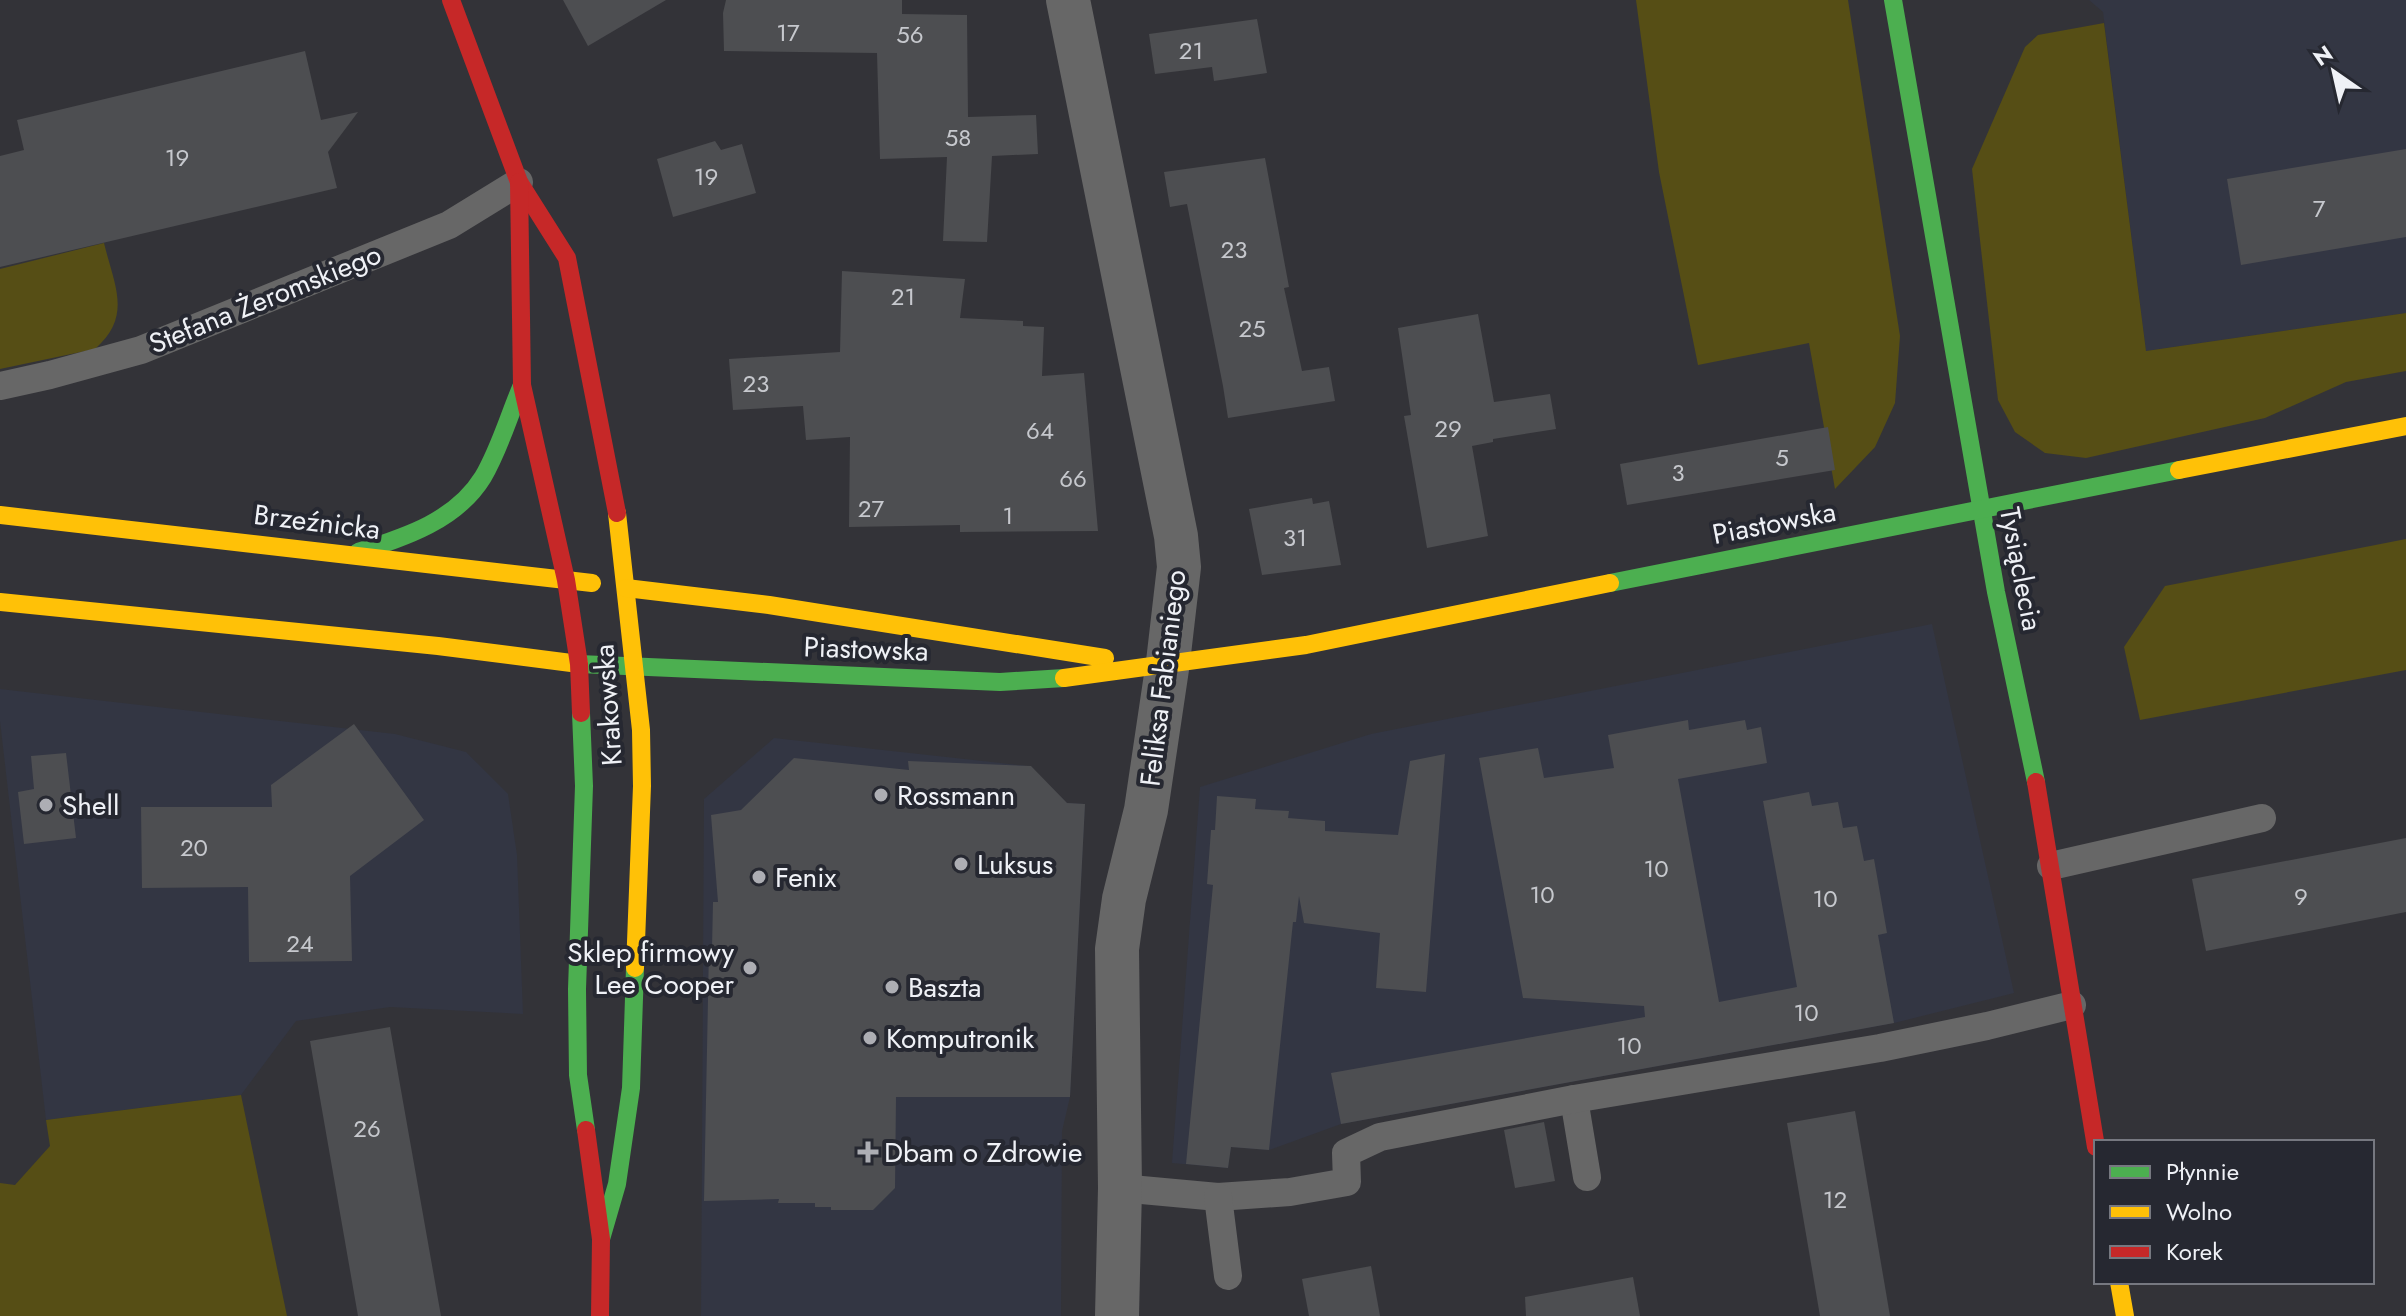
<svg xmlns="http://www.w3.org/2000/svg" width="2406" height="1316" viewBox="0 0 2406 1316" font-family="Jost,sans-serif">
<rect width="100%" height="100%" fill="#333338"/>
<g fill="#333643">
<polygon points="2089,0 2406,0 2406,313 2146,351 2103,12"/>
<polygon points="1932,624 2014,993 1894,1023 1341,1124 1269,1150 1231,1147 1228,1168 1172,1163 1200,787 1371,734"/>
<polygon points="0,689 395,734 466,752 508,794 517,855 523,1014 390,1007 296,1021 241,1095 46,1120 0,721"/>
<polygon points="774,738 1028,766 1067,803 1085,804 1070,1097 1062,1131 1061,1316 701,1316 704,799"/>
</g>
<g fill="#564e15">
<polygon points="1636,0 1848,0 1900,336 1895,403 1875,447 1835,489 1809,343 1698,365 1659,172"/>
<polygon points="2104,23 2146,351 2406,313 2406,371 2346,382 2265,418 2086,458 2045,453 2015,432 1998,400 1972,169 2025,47 2038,35"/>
<path d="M104,243C114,285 133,316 95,349L0,369V269Z"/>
<polygon points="2406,539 2406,670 2140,720 2124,647 2165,586"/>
<polygon points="241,1095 287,1316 0,1316 0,1183 15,1185 50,1146 46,1120"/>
</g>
<g fill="#4d4e51">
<polygon points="563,0 666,0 588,46"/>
<polygon points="726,0 902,0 902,14 967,15 968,117 1036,115 1038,154 992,156 987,242 943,241 947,157 880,159 877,53 724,51 723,13"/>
<polygon points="1257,19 1267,73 1214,81 1212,67 1155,74 1149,34"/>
<polygon points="305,51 321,120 358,112 328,152 337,188 0,267 0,156 24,150 17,120"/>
<polygon points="715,141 721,150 742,144 756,193 673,217 657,159"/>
<polygon points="2406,149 2406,237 2241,265 2227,179"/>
<polygon points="1265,158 1289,287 1284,288 1302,371 1329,367 1335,401 1228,418 1223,386 1187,204 1170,207 1164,172"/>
<polygon points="842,271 965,279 960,318 1023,321 1023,326 1044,327 1042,376 1084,373 1098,531 960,532 960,525 849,527 850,437 806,440 803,406 733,410 729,359 840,352"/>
<polygon points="1478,314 1494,402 1550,394 1556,429 1493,439 1493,442 1472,446 1488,536 1427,548 1404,416 1411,415 1398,328"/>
<polygon points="1828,427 1835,470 1627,505 1620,464"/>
<polygon points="1312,498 1313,504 1329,501 1341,565 1262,575 1249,509"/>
<polygon points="1688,720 1689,730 1745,720 1747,730 1761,727 1767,763 1678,779 1719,1002 1797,987 1763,801 1809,792 1812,806 1838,802 1843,828 1857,826 1864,861 1874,859 1887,933 1878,935 1894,1023 1341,1124 1331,1073 1645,1017 1644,1006 1523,998 1479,758 1538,748 1544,778 1614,768 1608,735"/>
<polygon points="354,724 424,820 350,876 352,961 249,962 248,887 142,888 141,807 272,807 271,785"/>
<polygon points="66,753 76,838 24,844 18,792 34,789 31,756"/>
<polygon points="1445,754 1426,992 1376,988 1380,933 1304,923 1299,896 1296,922 1293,922 1269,1150 1231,1147 1228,1168 1186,1164 1213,885 1207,884 1211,830 1215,830 1217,796 1256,799 1255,809 1289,811 1288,818 1325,821 1325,831 1398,835 1410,761"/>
<polygon points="794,758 909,770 908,761 1031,766 1067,803 1085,804 1070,1097 896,1097 895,1188 873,1210 831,1210 831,1207 815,1207 815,1203 778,1203 779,1199 704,1201 709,948 712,948 713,902 718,902 711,815 741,810"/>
<polygon points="2406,838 2406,912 2206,951 2192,879"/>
<polygon points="390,1027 399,1079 441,1316 358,1316 310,1041"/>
<polygon points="1855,1111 1890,1316 1820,1316 1787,1123"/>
<polygon points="1544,1122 1555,1181 1515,1188 1504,1130"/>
<polygon points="1371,1266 1380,1316 1309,1316 1302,1279"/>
<polygon points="1633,1277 1640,1316 1526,1316 1525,1297"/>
</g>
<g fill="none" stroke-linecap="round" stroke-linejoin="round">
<g stroke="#676767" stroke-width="28">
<polyline points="0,386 50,375 141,350 449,225 519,182"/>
<polyline points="2051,866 2262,818"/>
<polyline points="1574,1099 1587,1177"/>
<polyline points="1120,1188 1218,1197 1290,1192 1347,1182 1346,1153 1380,1137 1574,1099 1880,1048 1987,1026 2072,1005"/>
<polyline points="1218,1197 1228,1276"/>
</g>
<polyline stroke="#676767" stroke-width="44" points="1068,0 1176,536 1179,567 1168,662 1146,810 1124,899 1117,949 1120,1188 1117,1316"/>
<g stroke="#4caf50" stroke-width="18">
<polyline points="1893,0 1996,592 2036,782"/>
<path d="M358,552C405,537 456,521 483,477C500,448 509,415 522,385"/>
<polyline points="1610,583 2179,470"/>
<polyline points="579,664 1000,682 1064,678"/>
<polyline points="581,713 584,786 577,989 578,1075 586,1130"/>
<polyline points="601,1239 617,1184 631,1088 635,968"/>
</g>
<g stroke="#ffc107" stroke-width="18">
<polyline points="2179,470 2406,426"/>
<polyline points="617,513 641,730 642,786 635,968"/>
<polyline points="0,515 592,583"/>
<polyline points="626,588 769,605 1105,658"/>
<polyline points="0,602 438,646 579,664"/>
<polyline points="1064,678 1306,645 1610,583"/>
<polyline points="2119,1282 2125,1316"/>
</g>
<g stroke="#c62828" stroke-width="18">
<polyline points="451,0 519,182 567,258 617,513"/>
<polyline points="519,182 522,385 566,580 579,664 581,713"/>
<polyline points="2036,782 2096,1147"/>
<polyline points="586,1130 601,1239 600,1316"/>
</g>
</g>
<g fill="#adaeb4" stroke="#262831" stroke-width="3">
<circle cx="881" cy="795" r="8"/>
<circle cx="46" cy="805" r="8"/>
<circle cx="961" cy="864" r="8"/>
<circle cx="759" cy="877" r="8"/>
<circle cx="750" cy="968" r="8"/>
<circle cx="892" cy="987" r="8"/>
<circle cx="870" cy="1038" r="8"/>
<path d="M864 1140h8v8h8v8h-8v8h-8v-8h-8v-8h8z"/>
</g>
<g text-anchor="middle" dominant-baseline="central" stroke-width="8" stroke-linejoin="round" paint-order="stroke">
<g font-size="24" fill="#c6c8cd">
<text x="788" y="32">17</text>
<text x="910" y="34">56</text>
<text x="1191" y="50">21</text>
<text x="958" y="137">58</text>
<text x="177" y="157">19</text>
<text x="706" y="176">19</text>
<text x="2319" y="208">7</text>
<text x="1234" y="249">23</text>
<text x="903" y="296">21</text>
<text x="1252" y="328">25</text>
<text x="756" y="383">23</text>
<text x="1448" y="428">29</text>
<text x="1040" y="430">64</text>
<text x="1782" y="457">5</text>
<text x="1678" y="472">3</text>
<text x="1073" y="478">66</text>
<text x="871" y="508">27</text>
<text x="1008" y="515">1</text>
<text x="1295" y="537">31</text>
<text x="194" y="847">20</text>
<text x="1656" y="868">10</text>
<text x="1542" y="894">10</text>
<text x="2301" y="896">9</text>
<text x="1825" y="898">10</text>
<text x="300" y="943">24</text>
<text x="1806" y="1012">10</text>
<text x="1629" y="1045">10</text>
<text x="367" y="1128">26</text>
<text x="1835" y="1199">12</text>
</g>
<g font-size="28" fill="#eff1f6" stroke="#262831">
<text transform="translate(265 299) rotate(-22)">Stefana Żeromskiego</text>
<text transform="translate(317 522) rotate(7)">Brzeźnicka</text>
<text transform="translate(1774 523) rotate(-11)">Piastowska</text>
<text transform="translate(2021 569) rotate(79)">Tysiąclecia</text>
<text transform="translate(866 649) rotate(2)">Piastowska</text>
<text transform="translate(1163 678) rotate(-83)">Feliksa Fabianiego</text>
<text transform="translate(608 705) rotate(-94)">Krakowska</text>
</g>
<g font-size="28" fill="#eff1f6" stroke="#262831" text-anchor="start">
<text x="897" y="795">Rossmann</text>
<text x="62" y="805">Shell</text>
<text x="977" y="864">Luksus</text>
<text x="775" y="877">Fenix</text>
<text x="734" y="952" text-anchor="end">Sklep firmowy<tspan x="734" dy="32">Lee Cooper</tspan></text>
<text x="908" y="987">Baszta</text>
<text x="886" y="1038">Komputronik</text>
<text x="884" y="1152">Dbam o Zdrowie</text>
</g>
</g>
<rect x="2094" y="1140" width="280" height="144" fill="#262831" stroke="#767880" stroke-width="2"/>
<rect x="2110" y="1166" width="40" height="12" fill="#4caf50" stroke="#767880" stroke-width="2"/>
<text x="2166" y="1180" font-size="24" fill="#eff1f6">Płynnie</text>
<rect x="2110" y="1206" width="40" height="12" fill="#ffc107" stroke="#767880" stroke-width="2"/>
<text x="2166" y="1220" font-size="24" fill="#eff1f6">Wolno</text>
<rect x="2110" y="1246" width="40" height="12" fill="#c62828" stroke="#767880" stroke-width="2"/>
<text x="2166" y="1260" font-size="24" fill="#eff1f6">Korek</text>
<g transform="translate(2334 72) rotate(326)" stroke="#262831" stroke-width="6" paint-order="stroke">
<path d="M0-6L14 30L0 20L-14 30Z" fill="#eff1f6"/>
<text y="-12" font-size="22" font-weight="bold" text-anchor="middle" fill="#eff1f6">N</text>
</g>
</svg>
